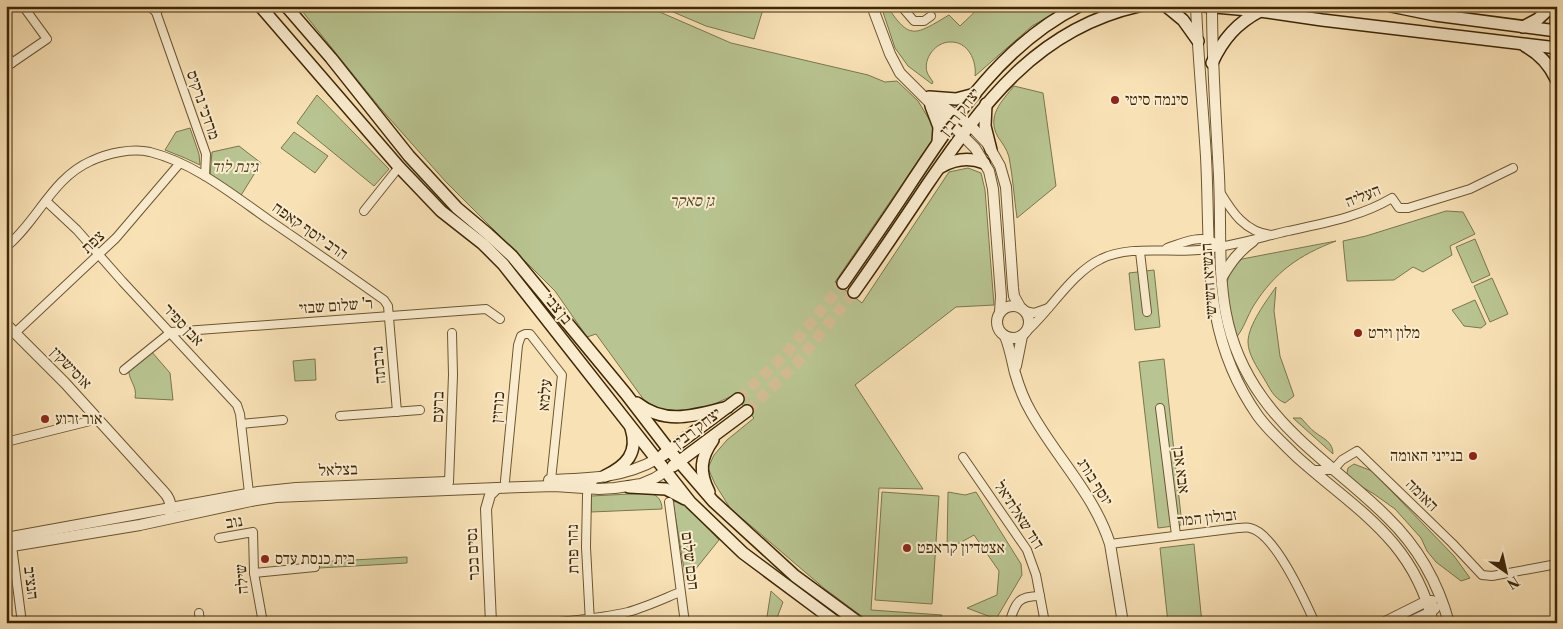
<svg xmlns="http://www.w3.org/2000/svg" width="1563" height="629" viewBox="0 0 1563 629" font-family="'Libre Bodoni','Frank Ruhl Libre',serif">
<rect width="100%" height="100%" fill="#f8e1b5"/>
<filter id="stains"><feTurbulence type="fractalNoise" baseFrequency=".004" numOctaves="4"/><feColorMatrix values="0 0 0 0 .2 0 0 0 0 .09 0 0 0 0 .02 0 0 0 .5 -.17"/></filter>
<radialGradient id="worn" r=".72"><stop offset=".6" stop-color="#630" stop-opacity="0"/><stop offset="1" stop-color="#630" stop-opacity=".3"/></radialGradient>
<g fill="#b8c491" stroke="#7b764c">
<polygon points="298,6 646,6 731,43 868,75 885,82 897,81 918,101 935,129 933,139 835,282 862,303 949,172 968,168 981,173 985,190 994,305 956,307 855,385 923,489 879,488 871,610 942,615 939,623 871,623 825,589 730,508 715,484 708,468 714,455 727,440 754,418 734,395 699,411 677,413 661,410 644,400 596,334 587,337 555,291 446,182 381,109"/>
<polygon points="659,6 764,6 754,39 706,26"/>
<path d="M881,6H887C910,41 915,35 949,15L960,26L981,6H1067L1032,26L975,76C977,61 968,41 950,42C936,42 923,58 927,72C928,75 931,79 933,82L932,84L908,66L895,48Z"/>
<path d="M1014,86L1043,93L1056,186L1017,218C1014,198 1013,177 1009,157C1007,149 1002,143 998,137C986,116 1002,101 1014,86Z"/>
<polygon points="317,95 389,169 374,186 297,123"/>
<polygon points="190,128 199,154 200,165 185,158 165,150 176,132"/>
<polygon points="294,132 328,156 315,173 281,148"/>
<polygon points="239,146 261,163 240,197 210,176 212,152"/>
<polygon points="1446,211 1463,212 1475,234 1450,246 1452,255 1423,272 1413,267 1394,280 1347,281 1343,241 1366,236"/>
<polygon points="1475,239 1490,275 1472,283 1456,247"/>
<path d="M1336,241C1299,255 1275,272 1254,305C1247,316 1244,329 1235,339C1229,309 1215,282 1242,259Z"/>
<polygon points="1154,270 1160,327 1135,330 1129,273"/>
<polygon points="1492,278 1508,314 1490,322 1474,286"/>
<path d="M1276,287L1274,311L1280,356L1294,396L1285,403C1273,398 1270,388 1263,377C1257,367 1248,354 1248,342C1248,325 1267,300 1276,287Z"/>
<polygon points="1475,300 1486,324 1481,328 1464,326 1452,310"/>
<path d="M151,351L170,373L173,400L135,398C138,386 127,379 129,368Z"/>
<polygon points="315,359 316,380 295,381 293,361"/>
<polygon points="1164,359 1182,525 1158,528 1139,362"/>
<path d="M1293,418H1301C1306,423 1310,429 1316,433C1324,439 1333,442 1333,454Z"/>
<polygon points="1354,464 1372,471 1454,556 1470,578 1461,581 1436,562 1427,551 1421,538 1395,509 1374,494 1349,479 1347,473 1348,468"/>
<polygon points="882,492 939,496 932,604 875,600"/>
<polygon points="948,492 965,495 976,492 1021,564 1022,575 996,619 967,608 997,595 999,571 974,535 947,550"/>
<path d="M650,493C658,495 662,501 662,509L591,512V496Z"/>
<polygon points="678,501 685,504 719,540 686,581 673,502"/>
<polygon points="1194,544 1202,623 1168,623 1160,548"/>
<polygon points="407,557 407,563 319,568 318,562"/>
<polygon points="771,591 783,602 775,623 766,623"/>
</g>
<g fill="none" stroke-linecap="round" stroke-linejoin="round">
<g stroke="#d3bc92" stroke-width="11" stroke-dasharray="11 5.5" stroke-linecap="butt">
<polyline points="738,399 785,355 843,283"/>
<polyline points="747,411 795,365 854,292"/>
</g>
<defs>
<g id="minor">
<polyline points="149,6 156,12 162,6"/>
<polyline points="901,6 914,21 924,21 931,16"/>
<polyline points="156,12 206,154 205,176"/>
<polyline points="6,54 12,63"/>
<polyline points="6,67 47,39 23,6"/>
<path d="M1220,192C1232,212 1245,232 1271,235"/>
<polyline points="46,201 77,230 122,281 237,405 240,414 249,493"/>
<polyline points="364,211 399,167"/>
<polyline points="6,225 7,226"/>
<path d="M6,247C37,222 52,178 91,161C108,153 132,148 150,152C194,163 232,194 269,220C307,246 346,273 384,300L388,306L397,412"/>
<path d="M1167,248C1180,244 1200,234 1213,242"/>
<polyline points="1140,252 1147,312"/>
<polyline points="1025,311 1034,313 1048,308"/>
<path d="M1028,330C1051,309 1073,272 1101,259C1129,245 1168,253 1199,250C1229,247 1258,238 1288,231C1324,223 1360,217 1392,198L1399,208H1408L1470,189L1513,168"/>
<polyline points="16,332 116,238 180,163"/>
<polyline points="124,370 171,332 486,309 500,319"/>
<polyline points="1160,408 1176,535"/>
<polyline points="340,416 420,410"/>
<polyline points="241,424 283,420"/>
<polyline points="6,442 98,419"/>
<polyline points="963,457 1027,550 1036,575 1045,623"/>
<polyline points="1312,470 1333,470 1342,460 1357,451 1452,543 1482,575 1492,576 1557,564"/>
<polyline points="505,481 518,345 521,336 525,334 530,334 562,375 551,480"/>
<polyline points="449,482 453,375 452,333"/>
<polyline points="669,502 685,623"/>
<polyline points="219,538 253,532 254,573 263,623"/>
<path d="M1110,544L1238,528C1242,528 1247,527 1250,528C1275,533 1305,601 1315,623"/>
<polyline points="12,546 22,623"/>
<polyline points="254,573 315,567"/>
<polyline points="199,613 200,623"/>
<path d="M550,623C576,620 603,618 628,612C646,607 663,599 680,592"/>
<polyline points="590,623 586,547 587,495 588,488 596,477"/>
<path d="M1009,623C1016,603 1017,596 1040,596"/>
</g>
<g id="tertiary">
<polyline points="872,6 890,54 900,73 975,148 989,171 993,189 1001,296 1000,312"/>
<path d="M1196,6C1198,57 1203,107 1206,157C1211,251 1200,334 1258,416C1269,431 1284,444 1297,457C1356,510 1413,539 1433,623"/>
<path d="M1212,6C1212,63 1216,119 1219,176C1223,258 1210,325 1262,397C1296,445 1346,476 1387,517C1417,546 1438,582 1449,623"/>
<polyline points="1555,6 1556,78"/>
<polyline points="930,97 970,125 987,143 1000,166 1006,187 1013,288 1014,296 1020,307"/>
<path d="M1222,277C1231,262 1239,251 1253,241"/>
<circle cx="1013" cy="322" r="16"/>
<path d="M6,324L65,383L163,491C169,497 172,504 170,513"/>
<path d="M1005,336C1010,348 1012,361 1015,373C1019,387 1024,400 1031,412C1056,457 1094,494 1110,544L1123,623"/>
<polyline points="1016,366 1022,336"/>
<path d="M549,480C586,479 624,478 657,459"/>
<polyline points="6,538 258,492 296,488 447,482"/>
<polyline points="6,547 140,525 251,501 276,497 497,488 554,486 599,489 615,488 641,484 655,478 666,471"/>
<polyline points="491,623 486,509 490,495 497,488"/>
<polyline points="1383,623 1427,601 1432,601"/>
<polyline points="1408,623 1431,612 1435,608"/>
</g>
<g id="secondary">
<polyline points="260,6 399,167 441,211 483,244 503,264 690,502 743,553 837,623"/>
<polyline points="286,6 331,58 409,156 457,208 488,234 512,256 626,394 669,450 713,501 795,576 859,623"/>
<polyline points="1166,6 1183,20 1198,41"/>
<polyline points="1204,6 1260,11 1322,20 1557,48"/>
<polyline points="1391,6 1435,15 1557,31"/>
<polyline points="1523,27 1538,19 1552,6"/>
<path d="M1525,46C1540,54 1549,64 1556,79"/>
<path d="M1212,63C1223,39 1237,23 1260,11"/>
<polyline points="929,97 956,99 975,94"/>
<polyline points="986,104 985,126 991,150"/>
<polyline points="931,106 939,127 938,142"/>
<path d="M941,167C955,159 969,157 984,163"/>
<path d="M843,283C866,250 889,217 911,183C956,115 1004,43 1079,6"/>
<path d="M854,292C879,257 903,221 927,185C983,104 1036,29 1139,6"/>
<path d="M637,403C666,426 696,415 728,407"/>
<polyline points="663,455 738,399"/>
<polyline points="673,466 747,411"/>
<path d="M605,476C626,466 639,453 631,428"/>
<polyline points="629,487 666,489 685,499"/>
<path d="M709,492C699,472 700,458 713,440"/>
</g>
</defs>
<use href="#minor" stroke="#6c5632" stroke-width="10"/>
<use href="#tertiary" stroke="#6c5632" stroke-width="12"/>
<use href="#secondary" stroke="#3e2706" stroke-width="14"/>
<use href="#minor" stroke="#faeccf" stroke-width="8"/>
<use href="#tertiary" stroke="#faeccf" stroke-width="10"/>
<use href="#secondary" stroke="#faeccf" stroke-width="11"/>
</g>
<g fill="#8f2418" stroke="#faeccf" stroke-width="2">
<circle cx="1115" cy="100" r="5"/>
<circle cx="1358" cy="333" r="5"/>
<circle cx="45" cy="419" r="5"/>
<circle cx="1473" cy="456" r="5"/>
<circle cx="907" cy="548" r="5"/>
<circle cx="265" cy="559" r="5"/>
</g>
<g text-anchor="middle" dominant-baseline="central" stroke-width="4" stroke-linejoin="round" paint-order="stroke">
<g font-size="16" fill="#3e2706" stroke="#faeccf" text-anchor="start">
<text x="1125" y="100">סינמה סיטי</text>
<text x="1368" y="333">מלון וירט</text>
<text x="55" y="419">אור זרוע</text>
<text x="1463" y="456" text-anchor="end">בנייני האומה</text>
<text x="917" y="548">אצטדיון קראפט</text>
<text x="275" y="559">בית כנסת עדס</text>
</g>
<g font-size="16" fill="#3e2706" stroke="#faeccf">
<text transform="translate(203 105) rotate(71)">מרדכי נרקיס</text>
<text transform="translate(960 112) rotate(-52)">יצחק רבין</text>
<text transform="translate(1363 196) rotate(-22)">העליה</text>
<text transform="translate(310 231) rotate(35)">הרב יוסף קאפח</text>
<text transform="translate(93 242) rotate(-44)">צפת</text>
<text transform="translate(1209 281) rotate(-94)">הנשיא השישי</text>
<text transform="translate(336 306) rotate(-4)">ר' שלום שבזי</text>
<text transform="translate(558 309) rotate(51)">בן צבי</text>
<text transform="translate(183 325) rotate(47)">אבן ספיר</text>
<text transform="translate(379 365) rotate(-95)">נרבתה</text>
<text transform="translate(71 368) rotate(46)">אוסישקין</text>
<text transform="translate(545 395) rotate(-85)">עלמא</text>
<text transform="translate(438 407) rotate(-88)">ברעם</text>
<text transform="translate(498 407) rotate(-85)">כורזין</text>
<text transform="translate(697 428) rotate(-37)">יצחק רבין</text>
<text transform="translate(338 470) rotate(-2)">בצלאל</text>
<text transform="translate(1181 470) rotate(83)">אבא אבן</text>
<text transform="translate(1095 482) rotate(58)">יוסף בורג</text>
<text transform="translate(1422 495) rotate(45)">האומה</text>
<text transform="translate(1019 515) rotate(57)">דוד שאלתיאל</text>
<text transform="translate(1207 518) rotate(-6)">זבולון המר</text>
<text transform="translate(234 522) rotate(-9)">נוב</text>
<text transform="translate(573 549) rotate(-91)">נהר פרת</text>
<text transform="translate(473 554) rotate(-93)">נסים בכר</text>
<text transform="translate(690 561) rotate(83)">חכם שלום</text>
<text transform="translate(242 579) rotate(-95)">שילה</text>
<text transform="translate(31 583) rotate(83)">הנציב</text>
</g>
<g font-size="16" font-style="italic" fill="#5c4e29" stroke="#faeccf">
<text x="235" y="167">גינת לוד</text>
<text x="692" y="201">גן סאקר</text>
</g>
</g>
<rect width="1563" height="629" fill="none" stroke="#f8e1b5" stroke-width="25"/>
<rect x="8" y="8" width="1548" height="614" fill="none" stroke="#3e2706" stroke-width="2.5"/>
<rect x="12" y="12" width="1538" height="604" fill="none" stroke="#3e2706"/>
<g transform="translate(1506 572) rotate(146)" stroke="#faeccf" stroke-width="4" paint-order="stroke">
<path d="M0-4L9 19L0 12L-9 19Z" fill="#3e2706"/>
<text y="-8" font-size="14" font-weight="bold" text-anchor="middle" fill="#3e2706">N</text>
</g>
<rect width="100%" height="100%" filter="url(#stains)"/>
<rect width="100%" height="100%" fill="url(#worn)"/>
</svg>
